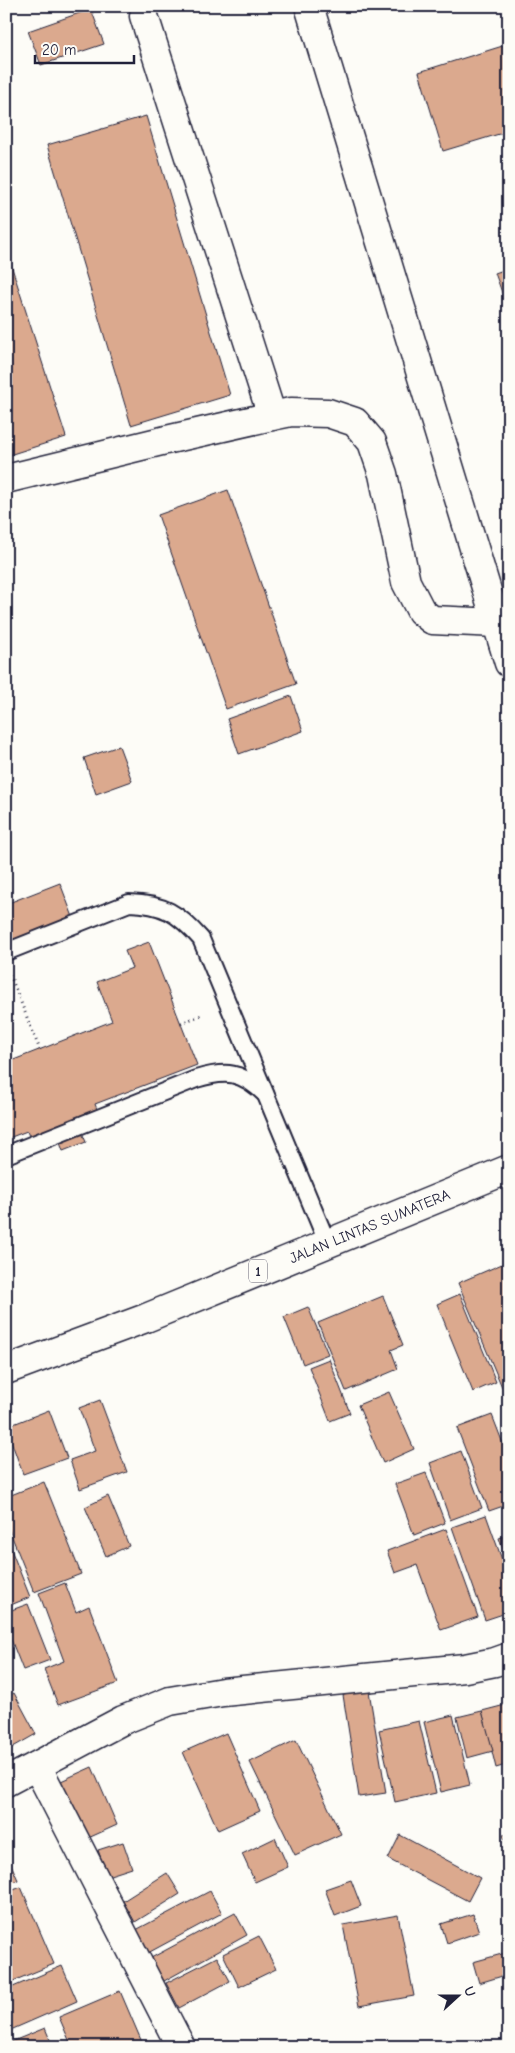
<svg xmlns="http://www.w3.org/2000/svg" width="515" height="2053" viewBox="0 0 515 2053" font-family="'Comic Neue',sans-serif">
<rect width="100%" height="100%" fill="#fdfcf7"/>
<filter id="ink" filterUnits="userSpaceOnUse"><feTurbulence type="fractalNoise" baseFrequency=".02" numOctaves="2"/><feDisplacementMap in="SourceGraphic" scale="10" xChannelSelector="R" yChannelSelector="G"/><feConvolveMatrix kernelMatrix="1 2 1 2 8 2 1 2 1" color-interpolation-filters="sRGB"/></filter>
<g filter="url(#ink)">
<g fill="#dba98e" stroke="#22223b">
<polygon points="91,9 104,44 41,65 28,31"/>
<polygon points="509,44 509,131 443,151 419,72"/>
<polygon points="146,116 230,395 131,425 47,145"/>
<polygon points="6,249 66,437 6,456"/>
<polygon points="509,268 509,312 495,273"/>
<polygon points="228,490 296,684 226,709 158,515"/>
<polygon points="291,696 303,731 239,754 227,719"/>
<polygon points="119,746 132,781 96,794 84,758"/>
<polygon points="60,883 73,917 6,943 6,904"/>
<polygon points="149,942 197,1065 95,1104 98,1112 77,1121 86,1142 63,1151 55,1129 30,1139 27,1131 6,1139 6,1063 112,1021 97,982 132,968 125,951"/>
<polygon points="509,1261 509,1385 502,1387 458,1283"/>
<polygon points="460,1294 496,1382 473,1392 437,1304"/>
<polygon points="383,1296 403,1345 391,1350 398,1369 346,1391 318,1323"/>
<polygon points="308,1307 328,1354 303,1364 284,1317"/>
<polygon points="329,1359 350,1413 330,1421 309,1367"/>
<polygon points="389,1392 414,1449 383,1463 358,1405"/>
<polygon points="100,1400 127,1472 80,1489 70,1460 95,1451 79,1408"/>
<polygon points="49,1410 67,1458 23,1474 6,1427"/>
<polygon points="492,1415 509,1459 509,1504 489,1511 457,1428"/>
<polygon points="461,1451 482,1508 450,1520 430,1463"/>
<polygon points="426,1473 445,1523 414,1535 395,1484"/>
<polygon points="44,1482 81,1574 34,1592 6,1522 6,1497"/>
<polygon points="108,1496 129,1546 106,1556 85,1507"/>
<polygon points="486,1515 509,1579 509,1612 485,1620 452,1527"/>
<polygon points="446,1529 478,1617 441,1630 417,1565 395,1573 387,1551"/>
<polygon points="509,1535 509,1567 499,1538"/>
<polygon points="6,1537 30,1597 6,1607"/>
<polygon points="65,1583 76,1612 89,1606 118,1683 58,1705 44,1669 64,1661 39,1593"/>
<polygon points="28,1604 50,1660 23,1670 6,1627 6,1612"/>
<polygon points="369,1691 386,1793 359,1797 343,1695"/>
<polygon points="14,1693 36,1734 6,1751 6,1698"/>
<polygon points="509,1704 509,1764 496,1768 482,1711"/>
<polygon points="482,1711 493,1751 467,1758 457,1717"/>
<polygon points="453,1715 470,1785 441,1792 424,1722"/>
<polygon points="419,1721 436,1793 395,1802 379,1730"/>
<polygon points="226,1733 260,1811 218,1830 183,1752"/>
<polygon points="296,1740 341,1834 295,1855 250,1762"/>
<polygon points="92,1767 117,1825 86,1839 61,1781"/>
<polygon points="509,1834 509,1851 503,1835"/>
<polygon points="400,1835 480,1878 468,1901 388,1859"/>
<polygon points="275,1838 288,1867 255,1882 242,1854"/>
<polygon points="123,1842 132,1868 107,1876 98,1850"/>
<polygon points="6,1853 18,1880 6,1884"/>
<polygon points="167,1873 180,1894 135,1922 123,1901"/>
<polygon points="351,1880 361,1906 335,1916 325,1889"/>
<polygon points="21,1887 54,1964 6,1984 6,1893"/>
<polygon points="210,1891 222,1913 146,1954 134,1931"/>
<polygon points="235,1913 247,1935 164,1981 151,1958"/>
<polygon points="473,1914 479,1932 447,1943 441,1924"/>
<polygon points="398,1915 414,1996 359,2006 343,1925"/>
<polygon points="259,1936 276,1969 239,1987 223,1954"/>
<polygon points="509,1952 509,1974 479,1983 473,1962"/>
<polygon points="217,1957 230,1981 179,2008 166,1983"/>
<polygon points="62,1966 77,2001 6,2032 6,1990"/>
<polygon points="120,1991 144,2047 72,2047 59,2017"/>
<polygon points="45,2028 53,2047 6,2047 6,2044"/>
</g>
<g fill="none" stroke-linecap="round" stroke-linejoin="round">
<defs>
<g id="lane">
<path d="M6,952L129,903C164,904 178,913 201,939L327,1242"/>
<path d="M6,1155L196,1079C226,1070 241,1071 265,1094"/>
</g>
<g id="street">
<polyline points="309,6 509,663"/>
<polyline points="144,16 272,416"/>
<polyline points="6,479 166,440 272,416 291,412 328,413 355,422 372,442 383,474 406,582 421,611 432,620 497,623"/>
<polyline points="37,1766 181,2047"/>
<polyline points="6,1782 123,1720 170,1701 223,1692 465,1668 495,1662 509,1657"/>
</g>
<g id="highway">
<path id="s1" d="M6,1370L146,1318L509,1169"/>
</g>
</defs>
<use href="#lane" stroke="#22223b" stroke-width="20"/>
<use href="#street" stroke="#22223b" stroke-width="31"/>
<use href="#highway" stroke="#22223b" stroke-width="31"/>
<g stroke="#22223b" stroke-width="3" stroke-dasharray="1 4" stroke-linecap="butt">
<polyline points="10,975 40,1050"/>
<polyline points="181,1023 204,1014"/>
</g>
<use href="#lane" stroke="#fdfcf7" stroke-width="16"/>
<use href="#street" stroke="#fdfcf7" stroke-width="28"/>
<use href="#highway" stroke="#fdfcf7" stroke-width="28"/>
</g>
</g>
<g text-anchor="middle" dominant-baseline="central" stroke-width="4.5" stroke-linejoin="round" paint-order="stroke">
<rect fill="#fdfcf7" stroke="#646373" stroke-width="1" x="249" y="1259.5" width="18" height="23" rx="4"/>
<g font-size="14" font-weight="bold" fill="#22223b">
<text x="258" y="1271">1</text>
</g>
<g font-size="15" fill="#22223b" stroke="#fdfcf7">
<text stroke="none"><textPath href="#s1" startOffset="391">JALAN LINTAS SUMATERA</textPath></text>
</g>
</g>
<rect width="515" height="2053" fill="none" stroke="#fdfcf7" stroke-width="25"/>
<rect x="12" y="12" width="490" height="2028" fill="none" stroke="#22223b" stroke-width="2" filter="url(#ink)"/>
<g transform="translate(458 1996) rotate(69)" stroke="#fdfcf7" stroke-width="4" paint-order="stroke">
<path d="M0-4L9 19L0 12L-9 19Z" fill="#22223b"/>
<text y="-8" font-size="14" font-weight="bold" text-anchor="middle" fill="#22223b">U</text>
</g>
<path d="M35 55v8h99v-8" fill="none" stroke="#22223b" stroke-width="2.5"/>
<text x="42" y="55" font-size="15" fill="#22223b" stroke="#fdfcf7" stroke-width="4" paint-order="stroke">20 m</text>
</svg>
